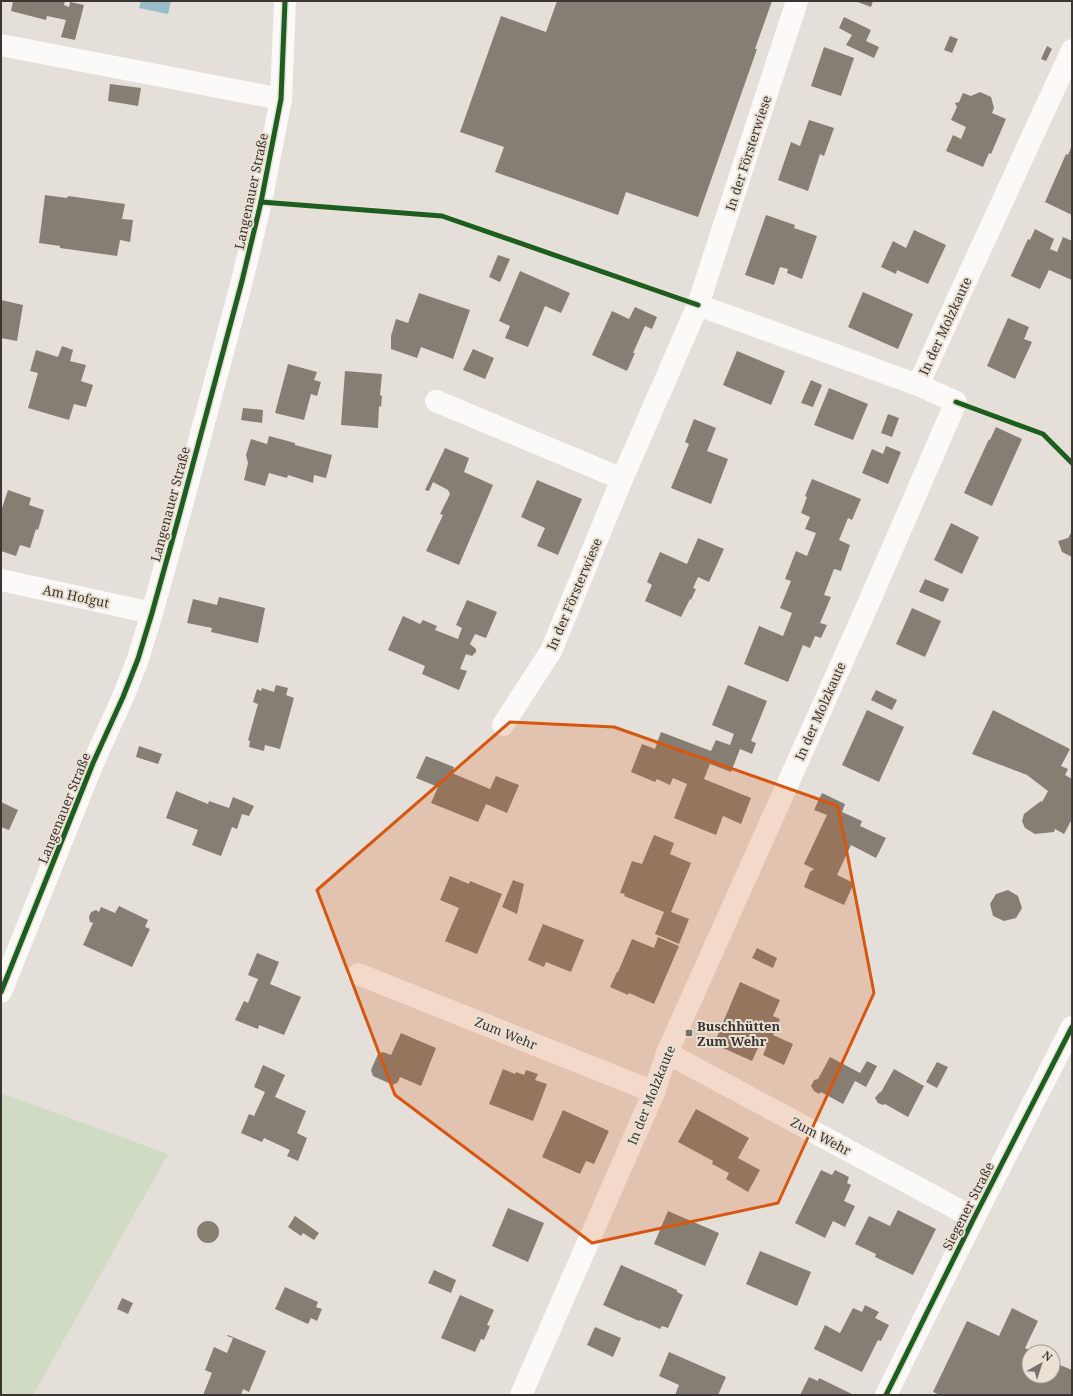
<svg xmlns="http://www.w3.org/2000/svg" width="1073" height="1396" viewBox="0 0 1073 1396" font-family="'Noto Serif',serif">
<rect width="100%" height="100%" fill="#e5dfd9"/>
<polygon fill="#d0dbc4" points="1,1093 168,1154 33,1395 1,1395"/>
<polygon fill="#97bcca" points="141,1 171,1 168,14 139,8"/>
<g fill="#867e73">
<polygon points="13,1 65,1 64,5 69,7 70,2 84,5 75,40 61,37 66,20 47,16 46,20 11,11"/>
<polygon points="557,1 772,1 755,49 757,49 698,217 626,192 618,215 495,172 504,147 460,132 501,16 546,32"/>
<polygon points="855,1 873,1 871,7"/>
<polygon points="844,17 871,30 866,41 879,47 874,58 846,45 852,35 839,28"/>
<polygon points="950,36 958,39 952,53 944,50"/>
<polygon points="1047,46 1052,49 1046,61 1041,59"/>
<polygon points="824,47 854,58 841,96 811,86"/>
<polygon points="110,84 141,88 138,106 108,101"/>
<polygon points="980,92 991,97 994,108 992,113 1006,119 991,154 989,153 983,167 946,151 953,135 961,139 966,127 951,120 957,107 955,103 959,102 963,93 971,96"/>
<polygon points="809,120 834,128 824,156 820,154 808,191 778,180 791,142 800,146"/>
<polygon points="1072,145 1072,215 1045,202 1066,154 1068,155"/>
<polygon points="45,195 67,198 68,196 125,204 122,219 133,220 130,242 120,240 117,256 60,248 60,246 39,243"/>
<polygon points="766,215 795,225 794,228 817,236 802,279 787,273 788,269 780,267 774,285 745,275"/>
<polygon points="1035,229 1054,239 1050,249 1057,252 1063,237 1072,241 1072,280 1049,270 1040,289 1011,276 1028,239 1030,240"/>
<polygon points="914,230 946,245 928,284 897,270 896,274 881,267 893,241 906,248"/>
<polygon points="498,255 510,259 500,282 489,277"/>
<polygon points="520,271 570,293 561,313 545,306 528,347 505,338 510,326 499,321"/>
<polygon points="863,292 913,314 898,349 848,327"/>
<polygon points="419,293 470,310 453,359 421,347 417,358 391,349 391,336 396,319 408,323"/>
<polygon points="1,300 23,305 17,341 1,338"/>
<polygon points="635,307 657,317 652,329 645,326 633,353 635,353 627,371 592,355 612,311 629,319"/>
<polygon points="1008,318 1029,327 1024,339 1032,342 1015,379 987,366"/>
<polygon points="62,346 73,350 70,361 86,365 81,381 93,385 86,407 74,404 69,420 28,408 38,373 30,371 36,350 58,357"/>
<polygon points="473,349 494,358 485,379 463,370"/>
<polygon points="737,351 785,371 771,405 723,385"/>
<polygon points="288,364 317,372 314,380 321,382 317,396 311,394 304,420 275,413"/>
<polygon points="345,371 382,374 380,395 382,396 381,407 379,406 378,428 341,425"/>
<polygon points="811,380 822,385 813,407 801,403"/>
<polygon points="829,388 868,404 853,440 814,425"/>
<polygon points="243,408 263,410 262,423 241,420"/>
<polygon points="888,414 899,418 892,437 881,433"/>
<polygon points="694,419 716,428 707,451 728,459 711,504 671,488 689,444 685,442"/>
<polygon points="996,427 1022,439 992,506 964,493 989,439 990,440"/>
<polygon points="269,436 295,443 295,445 332,455 326,478 314,475 313,483 288,475 287,478 269,473 265,486 244,480 248,463 246,455 251,439 267,444"/>
<polygon points="886,446 901,452 888,484 862,473 872,449 883,454"/>
<polygon points="445,448 469,458 464,472 493,485 459,565 426,551 443,515 440,514 450,494 448,490 433,482 429,491 425,490"/>
<polygon points="812,479 861,499 852,520 848,518 839,540 850,545 841,571 834,569 824,595 831,597 820,623 827,625 821,638 815,636 810,648 803,645 788,682 744,664 759,626 783,636 792,613 780,608 791,581 785,579 796,551 807,556 816,533 805,529 810,517 801,513 807,497 805,496"/>
<polygon points="537,480 582,499 558,555 537,546 545,528 521,517"/>
<polygon points="8,490 31,498 29,505 44,510 38,530 36,529 30,548 20,545 16,556 1,551 1,511"/>
<polygon points="951,523 979,537 962,574 934,560"/>
<polygon points="1072,531 1072,557 1062,552 1058,541 1068,538"/>
<polygon points="698,538 724,549 709,582 698,577 693,588 696,589 691,600 690,599 681,617 645,601 652,585 647,582 660,552 687,564"/>
<polygon points="925,579 949,589 943,602 919,592"/>
<polygon points="219,597 265,608 258,643 211,632 212,628 187,623 193,599 217,605"/>
<polygon points="467,600 497,612 486,638 475,634 470,644 476,649 476,652 472,656 466,654 460,669 467,671 459,690 422,674 425,666 388,650 403,616 420,624 423,620 437,626 435,630 458,639 462,628 456,625"/>
<polygon points="912,608 941,621 925,657 896,644"/>
<polygon points="276,685 288,688 286,695 294,698 280,749 265,745 264,751 249,747 250,741 248,740 258,704 253,702 257,689 261,691 262,688 274,692"/>
<polygon points="728,685 767,701 751,741 756,743 752,754 740,749 731,772 710,764 704,779 751,798 741,824 723,816 716,835 674,818 687,784 673,778 670,785 657,779 655,782 631,772 642,744 655,749 661,732 711,751 716,740 730,745 734,734 712,725"/>
<polygon points="876,690 897,700 892,710 871,700"/>
<polygon points="867,710 904,727 879,782 842,765"/>
<polygon points="993,710 1070,749 1061,766 1068,769 1065,775 1072,779 1072,819 1064,834 1055,829 1054,832 1035,834 1025,828 1022,821 1024,814 1041,801 1042,802 1048,791 1027,775 972,754"/>
<polygon points="139,746 162,754 158,764 136,757"/>
<polygon points="426,756 454,767 452,773 490,789 496,776 519,785 507,813 486,804 478,822 431,803 438,787 416,778"/>
<polygon points="176,791 208,804 209,801 229,808 233,797 254,806 249,816 242,814 237,829 232,827 221,856 192,845 198,830 166,818"/>
<polygon points="822,793 845,804 842,812 862,821 860,826 886,838 876,858 851,845 837,875 854,883 844,905 804,887 810,872 814,869 804,864 827,815 814,810"/>
<polygon points="1,802 18,810 9,830 1,827"/>
<polygon points="654,835 674,843 670,854 691,863 671,912 689,919 679,944 655,934 664,912 624,896 625,894 620,893 632,861 642,864"/>
<polygon points="450,876 469,884 470,881 502,894 477,954 445,941 459,908 440,900"/>
<polygon points="513,880 524,884 517,914 502,907"/>
<polygon points="1008,890 1018,896 1022,908 1016,918 1004,921 993,916 990,904 996,894"/>
<polygon points="119,906 148,920 145,927 150,929 132,967 83,945 93,923 90,922 89,917 91,912 96,910 99,912 101,907 115,913"/>
<polygon points="543,924 584,940 571,972 546,962 544,967 528,960"/>
<polygon points="658,937 679,946 654,1004 629,993 628,995 610,987 617,972 618,972 632,939 654,948"/>
<polygon points="757,948 777,958 773,968 752,958"/>
<polygon points="257,953 279,962 270,984 301,997 284,1035 259,1025 258,1029 235,1020 244,1001 248,1003 258,979 248,975"/>
<polygon points="740,982 780,1000 773,1016 780,1019 773,1035 793,1044 784,1065 763,1055 766,1048 760,1044 752,1061 714,1044"/>
<polygon points="401,1033 436,1048 421,1086 400,1077 398,1082 393,1085 373,1076 371,1070 378,1054 383,1052 391,1055"/>
<polygon points="830,1057 860,1073 867,1061 877,1066 866,1087 855,1081 843,1104 821,1092 819,1094 814,1091 811,1086 814,1080 818,1079"/>
<polygon points="937,1062 948,1067 937,1088 926,1082"/>
<polygon points="263,1065 285,1075 275,1097 306,1111 297,1133 307,1138 298,1161 287,1156 290,1150 264,1138 262,1142 241,1133 249,1114 254,1116 265,1092 254,1087"/>
<polygon points="503,1069 515,1074 516,1072 524,1075 526,1070 538,1074 535,1080 547,1084 533,1121 489,1104"/>
<polygon points="894,1069 924,1086 908,1117 885,1104 883,1105 878,1103 875,1098 879,1093 881,1092"/>
<polygon points="696,1109 749,1138 738,1158 760,1170 748,1192 726,1179 729,1173 712,1164 713,1161 678,1142"/>
<polygon points="563,1110 609,1131 594,1164 586,1161 580,1174 542,1157"/>
<polygon points="821,1170 832,1175 835,1170 849,1177 847,1183 851,1185 844,1201 855,1206 845,1227 833,1221 825,1238 795,1223"/>
<polygon points="508,1208 544,1223 528,1262 492,1246"/>
<polygon points="898,1210 936,1229 913,1275 875,1257 876,1254 855,1244 869,1216 890,1226"/>
<polygon points="668,1211 719,1233 705,1266 654,1244"/>
<polygon points="295,1216 319,1233 314,1240 303,1233 301,1236 288,1227"/>
<circle cx="208" cy="1232" r="11"/>
<polygon points="760,1251 811,1272 797,1306 746,1284"/>
<polygon points="621,1265 677,1290 677,1292 683,1295 668,1328 662,1326 660,1329 640,1320 639,1321 603,1305"/>
<polygon points="434,1270 456,1280 451,1293 428,1283"/>
<polygon points="285,1287 318,1302 316,1307 322,1309 317,1321 311,1318 308,1324 275,1309"/>
<polygon points="460,1295 494,1310 487,1325 490,1326 484,1340 481,1339 475,1352 441,1338"/>
<polygon points="122,1298 133,1303 128,1314 117,1309"/>
<polygon points="865,1305 879,1312 875,1318 889,1325 881,1341 878,1340 862,1372 814,1349 825,1325 840,1333 853,1308 862,1312"/>
<polygon points="1012,1308 1038,1321 1025,1348 1033,1352 1029,1352 1029,1376 1053,1376 1053,1362 1072,1370 1072,1395 940,1395 933,1392 967,1321 999,1336"/>
<polygon points="595,1327 621,1338 613,1357 587,1345"/>
<polygon points="228,1335 266,1351 249,1392 243,1389 241,1395 203,1395 212,1373 205,1370 214,1347 227,1353 233,1338 227,1336"/>
<polygon points="669,1352 726,1377 718,1395 675,1395 679,1385 659,1376"/>
<polygon points="809,1377 818,1381 819,1378 854,1395 800,1395"/>
</g>
<g fill="none" stroke-linecap="round" stroke-linejoin="round">
<g stroke="#fbfaf9" stroke-width="22">
<polyline points="1,45 281,99"/>
<polyline points="918,385 1072,50"/>
<polyline points="436,401 622,479"/>
<polyline points="1,580 152,613"/>
<polyline points="503,725 551,651 622,479 698,305 797,1"/>
<polyline points="358,974 654,1092"/>
<polyline points="1,992 93,763 123,697 138,659 152,613 179,516 242,281 261,202 281,99 285,1"/>
<polyline points="667,1053 974,1218"/>
<polyline points="521,1395 654,1092 667,1053 866,609 956,402 918,385 698,305"/>
</g>
<polyline stroke="#fbfaf9" stroke-width="22" points="886,1395 974,1218 1072,1027"/>
<defs>
<g id="cycleway">
<polyline points="261,202 442,216 698,305"/>
<polyline points="956,402 1043,434 1072,463"/>
<polyline points="1,992 93,763 123,697 138,659 152,613 179,516 242,281 261,202 281,99 285,1"/>
<polyline points="886,1395 974,1218 1072,1027"/>
</g>
</defs>
<use href="#cycleway" stroke="#eae0d4" stroke-width="8"/>
<use href="#cycleway" stroke="#1b5e20" stroke-width="5"/>
</g>
<path fill="#d75610" fill-opacity="0.2" stroke="#d75610" stroke-width="3" stroke-linejoin="round" d="M510,722L614,727L838,806L874,993L778,1203L592,1243L395,1095L317,890Z"/>
<rect fill="#76716c" stroke="#eae0d4" stroke-width="1.5" x="685" y="1029" width="8" height="8" rx="2"/>
<g text-anchor="middle" dominant-baseline="central" stroke-width="4" stroke-linejoin="round" paint-order="stroke">
<g font-size="13" fill="#3a3631" stroke="#eae0d4">
<text transform="translate(748 153) rotate(-72)">In der Försterwiese</text>
<text transform="translate(251 191) rotate(-78)">Langenauer Straße</text>
<text transform="translate(945 326) rotate(-65)">In der Molzkaute</text>
<text transform="translate(170 504) rotate(-75)">Langenauer Straße</text>
<text transform="translate(574 594) rotate(-67)">In der Försterwiese</text>
<text transform="translate(76 596) rotate(12)">Am Hofgut</text>
<text transform="translate(820 711) rotate(-66)">In der Molzkaute</text>
<text transform="translate(64 808) rotate(-68)">Langenauer Straße</text>
<text transform="translate(506 1033) rotate(22)">Zum Wehr</text>
<text transform="translate(651 1095) rotate(-68)">In der Molzkaute</text>
<text transform="translate(821 1136) rotate(28)">Zum Wehr</text>
<text transform="translate(968 1206) rotate(-63)">Siegener Straße</text>
</g>
<g font-size="13" font-weight="bold" fill="#3a3631" stroke="#eae0d4" text-anchor="start">
<text x="697" y="1026">Buschhütten<tspan x="697" dy="15">Zum Wehr</tspan></text>
</g>
</g>
<rect width="1073" height="1396" fill="none" stroke="#3a3631" stroke-width="4"/>
<g transform="translate(1041 1364) rotate(39)"><circle r="19" fill="#eae0d4" stroke="#a49c93"/>
<path d="M0-3L7 15L0 10L-7 15Z" fill="#76716c"/>
<text y="-6" font-size="11" font-weight="bold" text-anchor="middle" fill="#3a3631">N</text>
</g>
</svg>
